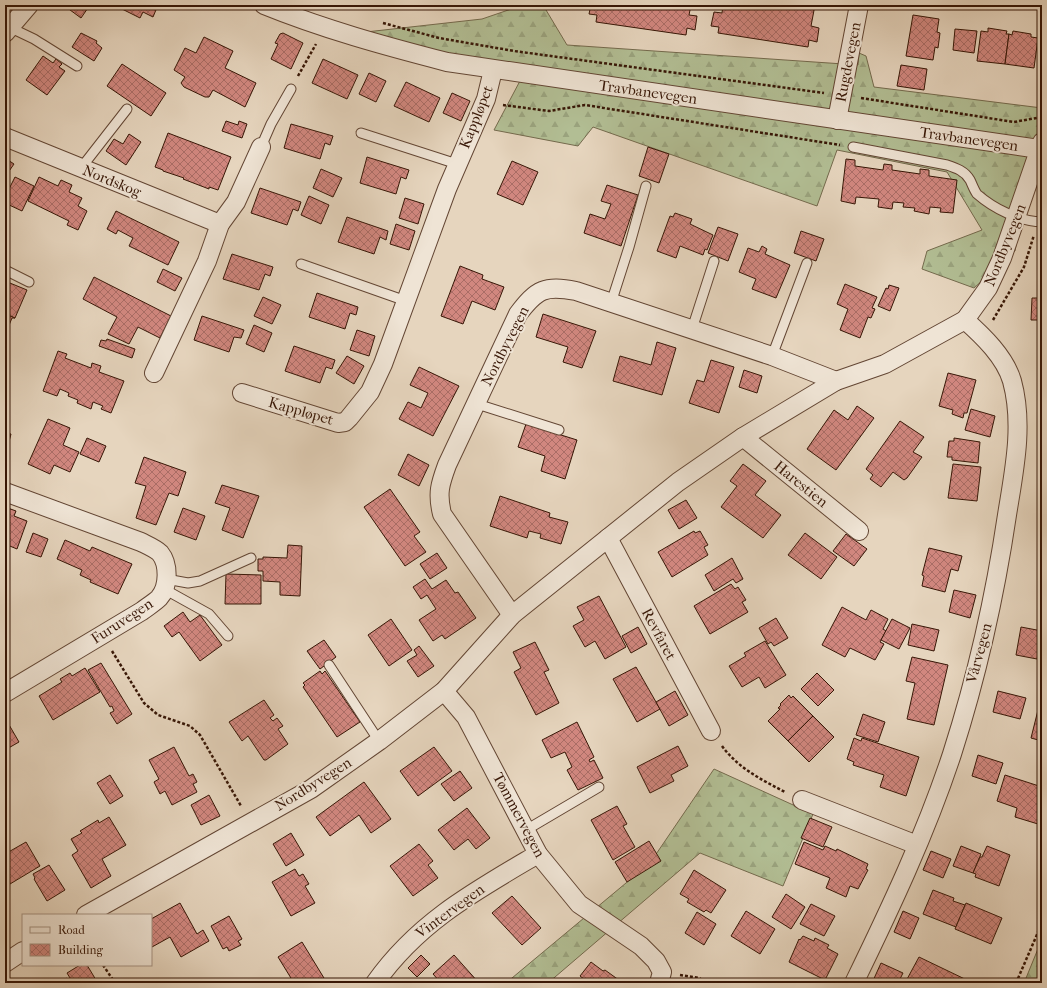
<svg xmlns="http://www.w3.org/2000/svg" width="1047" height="988" viewBox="0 0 1047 988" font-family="'IM FELL French Canon',serif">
<defs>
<pattern id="forest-firs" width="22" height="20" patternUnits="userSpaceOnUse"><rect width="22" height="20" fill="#b2be94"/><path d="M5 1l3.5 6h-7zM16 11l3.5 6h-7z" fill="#9aa37e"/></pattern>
<pattern id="building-cross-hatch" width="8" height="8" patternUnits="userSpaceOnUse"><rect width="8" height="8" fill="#d1877f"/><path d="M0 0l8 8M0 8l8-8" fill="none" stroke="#aa6d66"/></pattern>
</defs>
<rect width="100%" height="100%" fill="#e6d5be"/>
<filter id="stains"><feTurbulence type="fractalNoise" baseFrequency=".005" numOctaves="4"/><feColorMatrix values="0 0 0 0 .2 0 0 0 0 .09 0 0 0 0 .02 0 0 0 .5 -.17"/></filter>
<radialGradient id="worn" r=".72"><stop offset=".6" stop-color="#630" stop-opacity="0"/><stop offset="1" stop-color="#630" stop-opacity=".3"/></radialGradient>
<g fill="url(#forest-firs)" stroke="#746a4d">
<polygon points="523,5 543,5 567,45 858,65 859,53 866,56 874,87 1042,108 1042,130 1035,142 1015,251 974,288 922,269 927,251 982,230 947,172 837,150 817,206 593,127 578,146 494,130 521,79 348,34 482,19"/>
<polygon points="714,769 813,814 783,886 700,853 548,983 506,983 650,863"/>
<polygon points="1042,939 1042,983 1024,983"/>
</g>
<g fill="url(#building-cross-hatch)" stroke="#371606">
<polygon points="67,5 90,5 81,18 66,7"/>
<polygon points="114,5 158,5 153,17 143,12 140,18"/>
<polygon points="591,5 691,5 689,15 697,16 695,30 687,28 686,35 596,22 597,15 589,14"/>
<polygon points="723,5 815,5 811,26 819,28 817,42 809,40 808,47 718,33 719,27 711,26 714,12 722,13"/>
<polygon points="1016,5 1042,5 1042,8"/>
<polygon points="913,15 939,19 937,32 940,33 938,48 935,47 933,60 906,56"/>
<polygon points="988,28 1007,31 1006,34 1009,34 1005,64 977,61 981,31 988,32"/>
<polygon points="955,29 977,31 974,53 953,50"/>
<polygon points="1013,31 1031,34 1031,37 1038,38 1034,68 1005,64 1009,34 1012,35"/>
<polygon points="81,33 97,41 96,43 102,48 94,61 72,47"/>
<polygon points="283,33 303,43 291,69 271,59 278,44 275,43 280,34"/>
<polygon points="204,37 233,51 225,68 256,83 245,107 213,90 209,97 205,97 184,87 181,83 185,77 174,70 185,48 196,53"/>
<polygon points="43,56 53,63 56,59 62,64 59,67 65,71 47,95 26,80"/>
<polygon points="323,59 358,75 347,99 312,83"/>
<polygon points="122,64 166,93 151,116 107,86"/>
<polygon points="901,65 927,69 924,90 897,86"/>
<polygon points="369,73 386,81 376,102 359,94"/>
<polygon points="406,82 440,98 429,122 394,106"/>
<polygon points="452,93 470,101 461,121 443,113"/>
<polygon points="226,121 238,125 239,121 247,124 242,138 222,131"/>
<polygon points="291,124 333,136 330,145 325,143 320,159 284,148"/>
<polygon points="168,133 231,157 218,190 209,187 209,189 183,179 184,178 163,171 163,170 155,167"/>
<polygon points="129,134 141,142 126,165 106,151 114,139 123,144"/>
<polygon points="648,147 669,154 659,183 639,176"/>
<polygon points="367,157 409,170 406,179 401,177 396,194 360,183"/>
<polygon points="5,158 14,164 5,177"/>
<polygon points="846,159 855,160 855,166 883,170 884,164 892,165 892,170 920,174 920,169 929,170 929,176 957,180 953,213 940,212 941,208 930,207 929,214 914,211 915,208 903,207 904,203 893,202 892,209 878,207 879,199 856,197 855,204 841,201"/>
<polygon points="512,161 538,172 523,205 497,194"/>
<polygon points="321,169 342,178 333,197 313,188"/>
<polygon points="15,177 34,186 22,211 5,203 5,197"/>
<polygon points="39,177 58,186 61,180 72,185 69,192 82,198 78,206 87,211 78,230 67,225 69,221 28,201"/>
<polygon points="607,185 638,195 621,246 584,233 590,214 605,219 611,204 601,201"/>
<polygon points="260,188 301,202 298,211 293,209 287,225 251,213"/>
<polygon points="309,196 329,205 321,224 301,215"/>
<polygon points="405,198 424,204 418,224 399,218"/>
<polygon points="116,211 179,242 168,265 129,246 133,238 118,230 116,234 107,229"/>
<polygon points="675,213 692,219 690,224 713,235 707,250 705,249 703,255 680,246 676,258 657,251 670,216 673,217"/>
<polygon points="347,217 388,231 386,240 380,237 374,254 338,242"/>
<polygon points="396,224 415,231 409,250 390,244"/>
<polygon points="718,227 738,234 728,261 708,253"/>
<polygon points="801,231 824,239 816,261 794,253"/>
<polygon points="762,246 767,249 765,254 790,265 776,298 752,289 756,279 739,272 748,248 759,252"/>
<polygon points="232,254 273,267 270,276 265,274 259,290 223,279"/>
<polygon points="460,266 483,275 482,279 504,287 495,310 472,301 463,324 441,316"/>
<polygon points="163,269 182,278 175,291 157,282"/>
<polygon points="94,277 171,316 160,338 138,327 129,344 108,334 117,317 83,299"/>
<polygon points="5,281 27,290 15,318 5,314"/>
<polygon points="845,284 877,297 872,308 875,309 871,318 868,317 860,338 840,330 848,309 837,304"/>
<polygon points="889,285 899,288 890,311 878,306 886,288 888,289"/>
<polygon points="317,293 358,307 356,315 350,313 345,329 309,317"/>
<polygon points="263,297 281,305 272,324 254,316"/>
<polygon points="1032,298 1042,298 1042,320 1031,320"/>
<polygon points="5,314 15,318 12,318 5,335"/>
<polygon points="543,314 596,331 582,368 563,362 568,347 536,337"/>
<polygon points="202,316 244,330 241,338 234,337 229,352 194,340"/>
<polygon points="254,325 272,333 264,352 246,344"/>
<polygon points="357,330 375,336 369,356 350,350"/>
<polygon points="107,339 135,349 132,358 99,346 101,340 106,341"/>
<polygon points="657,342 676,348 662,395 613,381 620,356 651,365"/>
<polygon points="294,346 335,360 332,369 326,367 320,383 285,371"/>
<polygon points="58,351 67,354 65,358 91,368 92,363 101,366 99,372 124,381 111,413 101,409 103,406 93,402 91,409 77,403 78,400 68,396 69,393 60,389 57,396 43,391"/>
<polygon points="347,356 364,366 354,384 336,373"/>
<polygon points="711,360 734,367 719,413 689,403 697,380 704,382"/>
<polygon points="419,367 459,386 433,436 399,419 408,402 421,408 428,393 410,385"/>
<polygon points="744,370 762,376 757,393 739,387"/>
<polygon points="948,373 976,380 967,413 964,413 963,418 952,414 953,410 939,406"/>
<polygon points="857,406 874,418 836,470 807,449 834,410 848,420"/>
<polygon points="971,409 995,416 990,437 965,430"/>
<polygon points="48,419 70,428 63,445 79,452 70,472 54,465 50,474 28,464"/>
<polygon points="900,421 924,437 913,452 922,457 907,478 904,480 893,472 881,487 870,479 873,475 866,469"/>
<polygon points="526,424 577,440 565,479 541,471 545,456 518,447"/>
<polygon points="5,433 11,434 5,457"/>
<polygon points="87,438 106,446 99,462 80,454"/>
<polygon points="954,438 980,442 978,463 952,460 952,457 947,457 949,441 954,441"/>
<polygon points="408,454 429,465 419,486 398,475"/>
<polygon points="144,457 186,472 178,496 169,493 156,525 136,518 146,486 135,483"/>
<polygon points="743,464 766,481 755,495 781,515 763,538 721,507 737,486 730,481"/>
<polygon points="953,464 981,467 977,501 948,498"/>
<polygon points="222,485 259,496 243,538 222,530 230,508 215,503"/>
<polygon points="390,489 420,532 414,536 426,552 405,566 364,507"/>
<polygon points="500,496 550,513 549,517 568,522 561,544 540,538 541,534 529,531 527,538 490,526"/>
<polygon points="686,500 697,518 679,529 668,510"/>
<polygon points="5,507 16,511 14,516 27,521 17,549 5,544"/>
<polygon points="183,508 205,516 196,540 174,532"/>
<polygon points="694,531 695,533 700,531 708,545 704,547 708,555 672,577 658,552"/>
<polygon points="33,533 48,539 41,557 26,552"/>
<polygon points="805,533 837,557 821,579 788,555"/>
<polygon points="846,534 867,549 854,566 833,551"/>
<polygon points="65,540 90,551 92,547 132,564 118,594 90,582 91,580 80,575 82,570 57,559"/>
<polygon points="288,545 302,546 300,596 280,595 280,582 263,581 263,571 258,571 258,559 263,559 263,557 287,558"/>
<polygon points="929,548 962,556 958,571 951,569 945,592 922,586 924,576 922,575"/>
<polygon points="437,553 447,568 430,579 420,564"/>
<polygon points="732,558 743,579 736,583 733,579 714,591 705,575"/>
<polygon points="226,574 261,575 261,604 225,604"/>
<polygon points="425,579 432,589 446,580 455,593 458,592 476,618 445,639 442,635 433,641 419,620 436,609 427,595 421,599 413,587"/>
<polygon points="731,584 735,589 738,587 746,600 742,602 748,612 710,634 694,606"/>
<polygon points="954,590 976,595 970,618 949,612"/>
<polygon points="599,596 626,647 605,659 595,641 585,647 573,626 584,620 577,607"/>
<polygon points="842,607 866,620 871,610 888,619 883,629 886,631 880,642 884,644 875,660 850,648 845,657 822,645"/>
<polygon points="183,612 190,622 200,615 222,645 200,661 179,632 172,637 164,626"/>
<polygon points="776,618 788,638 774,646 771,642 768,644 759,628"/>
<polygon points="391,619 412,650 389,666 368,635"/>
<polygon points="892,619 910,628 899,649 881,640"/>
<polygon points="912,624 939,630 934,651 908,645"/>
<polygon points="638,627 647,644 631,653 622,636"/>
<polygon points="1021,627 1042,631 1037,659 1016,655"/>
<polygon points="324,640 336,657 320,669 307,651"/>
<polygon points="765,641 786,675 765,688 759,677 742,687 729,666 746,656 744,653"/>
<polygon points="535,642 549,670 544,672 559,703 536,715 514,672 521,668 513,652"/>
<polygon points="419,646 434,666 418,677 407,661 417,655 414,650"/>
<polygon points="912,657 948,665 934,725 907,719 915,683 906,681"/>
<polygon points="101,663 132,714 117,724 110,713 114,711 112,706 110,707 88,670"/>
<polygon points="636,667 660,709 637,722 613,679"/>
<polygon points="85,668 100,692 53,720 39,696 62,682 60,679 70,673 72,676"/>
<polygon points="320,671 322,674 325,671 360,722 337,737 303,687 305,685 303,683"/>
<polygon points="817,673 834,690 818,706 801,689"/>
<polygon points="675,691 688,715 669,726 656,702"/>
<polygon points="998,691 1026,698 1020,719 993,712"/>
<polygon points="789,695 791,698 793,696 813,716 788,741 768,721 780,709 778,708 781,705 780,704"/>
<polygon points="264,700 274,715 270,718 273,721 277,718 283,726 278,729 288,744 266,760 264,760 248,736 242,741 229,722"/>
<polygon points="1038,710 1042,711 1042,741 1031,738"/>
<polygon points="863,714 885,722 878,742 856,735"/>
<polygon points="813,716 834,737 809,762 788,741"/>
<polygon points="577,722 594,757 589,760 590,762 594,760 603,778 578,790 567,770 572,767 565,752 551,758 542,740"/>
<polygon points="8,723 19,742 5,750 5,725"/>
<polygon points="854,738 861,741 862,738 919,757 906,796 880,787 884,775 853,765 854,762 847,759"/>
<polygon points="678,746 688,766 671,775 674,781 650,793 637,767"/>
<polygon points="174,747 189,776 193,774 197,782 193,784 197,792 172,805 165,791 160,794 154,782 159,779 149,760"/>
<polygon points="434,747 452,771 418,796 400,771"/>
<polygon points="978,755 1003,763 996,784 972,776"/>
<polygon points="460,771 472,788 454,801 441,784"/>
<polygon points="110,775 123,796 110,804 97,783"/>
<polygon points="1005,775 1042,787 1042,811 1038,824 1015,817 1017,808 997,801"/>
<polygon points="364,782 391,819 371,833 359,815 330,836 316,817"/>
<polygon points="209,795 220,816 201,825 191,805"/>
<polygon points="617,806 627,824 623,826 635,847 613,860 591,820"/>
<polygon points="467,808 490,838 476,849 468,839 454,850 438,830"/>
<polygon points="109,817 126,845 102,859 111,876 91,888 72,855 78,851 71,839 82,833 80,831 98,820 99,823"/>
<polygon points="810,818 832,827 823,847 801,838"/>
<polygon points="291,833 304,855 286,866 273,844"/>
<polygon points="649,841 661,861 627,882 615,862"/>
<polygon points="26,842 40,866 5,887 5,854"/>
<polygon points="804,842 823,850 825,846 836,851 837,849 868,864 866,869 868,870 858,889 850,886 846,897 826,888 830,878 795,864"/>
<polygon points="419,844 433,861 428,865 438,878 413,896 390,866"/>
<polygon points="961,846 981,854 973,873 953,866"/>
<polygon points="987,846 1010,855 999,886 975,877 976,874 973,873 980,857 982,857"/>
<polygon points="931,851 951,859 943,878 923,870"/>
<polygon points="49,865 65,890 47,901 34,879 35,878 33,874"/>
<polygon points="295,869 299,876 303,874 309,884 305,886 315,903 291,916 272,882"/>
<polygon points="694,870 726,890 711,913 706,910 704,912 687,902 689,899 680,894"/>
<polygon points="933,890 954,898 953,901 965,905 956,927 923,914"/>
<polygon points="786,894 805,907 791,929 772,917"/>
<polygon points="512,896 541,928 522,945 492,913"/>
<polygon points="180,903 197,934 203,930 209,941 181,957 170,937 152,947 151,944 151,919"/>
<polygon points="966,903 1002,918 991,944 955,929"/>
<polygon points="811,904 835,916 824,936 800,924"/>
<polygon points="746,911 775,929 760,954 731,936"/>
<polygon points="903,911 919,918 910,939 894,932"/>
<polygon points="697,912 716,924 704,945 685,933"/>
<polygon points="229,916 242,939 238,941 241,945 229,951 227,947 223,949 211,926"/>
<polygon points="803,936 814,941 815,938 829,945 827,948 838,954 825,980 789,962 799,939 800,940"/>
<polygon points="302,942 327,983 294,983 278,957"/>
<polygon points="421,955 430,964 417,977 408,968"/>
<polygon points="454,955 479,983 441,983 433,974"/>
<polygon points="919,957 971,982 971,983 909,983 906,981"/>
<polygon points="591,962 603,971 605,970 623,983 589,983 580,976"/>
<polygon points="881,963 903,973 898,983 872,983"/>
<polygon points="80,965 87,965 96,980 92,983 73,983 67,973"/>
<polygon points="67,978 71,983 59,983"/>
</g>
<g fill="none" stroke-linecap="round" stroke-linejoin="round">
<defs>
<g id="service">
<polyline points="11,28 34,39 77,66"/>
<polyline points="361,133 457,164"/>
<polyline points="261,147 271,124 291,89"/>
<path d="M853,147L947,165C956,168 965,171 970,180C972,184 974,190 977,194C994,209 1019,221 1042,222"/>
<polyline points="81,168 127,109"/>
<polyline points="301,264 406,301"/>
<polyline points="5,270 29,282"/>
<polyline points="611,303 629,247 646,186"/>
<polyline points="692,329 714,261"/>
<polyline points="772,356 807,263"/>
<polyline points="477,404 559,430"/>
<polyline points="166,579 188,583 200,581 251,558"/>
<polyline points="164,589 209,614 228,636"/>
<polyline points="329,665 379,741"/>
<polyline points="526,830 599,787"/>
</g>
<g id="minor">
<path d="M264,5C323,29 385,46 447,62L1039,149"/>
<polyline points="5,33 29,5"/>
<polyline points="837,120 859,5"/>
<polyline points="5,137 220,224"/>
<polyline points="154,373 207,261 220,224 236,202 261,147"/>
<polyline points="242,393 338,423 345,422 349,418 370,392 383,364 447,189 486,99 493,70"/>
<polyline points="743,437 859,531"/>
<path d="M5,492L141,542C147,545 156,549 160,553C169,564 169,587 159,598C154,603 147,607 142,611L5,693"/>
<polyline points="608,538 711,731"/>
<path d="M512,615L442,514C437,493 440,484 447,465L518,314C537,289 545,285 576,291L772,356L836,381"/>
<polyline points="444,691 466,717 538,854 579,904 641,946 656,961 662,972 659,983"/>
<polyline points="802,800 917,845"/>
<polyline points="86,915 311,789 379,741 444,691 512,615 678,482 743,437 836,381 885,364 965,320 988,288 1002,258 1042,142"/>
<polyline points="5,963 23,951"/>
<path d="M375,983C418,922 475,891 538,854"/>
<path d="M854,983C890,909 926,833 952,754C977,676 995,596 1007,515C1014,471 1024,425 1012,381C1005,357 983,336 965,320"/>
</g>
</defs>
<use href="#service" stroke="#634634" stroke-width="11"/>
<use href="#minor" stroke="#634634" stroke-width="20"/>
<g stroke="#371606" stroke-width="2.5" stroke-dasharray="3 2" stroke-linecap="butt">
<polyline points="383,23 439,38 514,51 824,93"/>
<polyline points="298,76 316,44"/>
<polyline points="861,98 1014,122 1042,117"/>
<polyline points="503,105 549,111 585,105 840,145"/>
<polyline points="993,320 1024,267 1034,235"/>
<polyline points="112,651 144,703 158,715 190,726 200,735 241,806"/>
<path d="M722,746C738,768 762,780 785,792"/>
<polyline points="103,965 115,983"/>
<polyline points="680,975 699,978 707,983"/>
<polyline points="1016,983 1042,923"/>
</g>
<use href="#service" stroke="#efe4d5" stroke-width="9"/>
<use href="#minor" stroke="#efe4d5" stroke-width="18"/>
</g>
<g text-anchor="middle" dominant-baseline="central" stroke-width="4" stroke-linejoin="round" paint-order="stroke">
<g font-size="15" fill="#371606" stroke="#efe4d5">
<text transform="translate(848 62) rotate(-79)">Rugdevegen</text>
<text transform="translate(648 92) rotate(8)">Travbanevegen</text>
<text transform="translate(476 117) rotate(-68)">Kappløpet</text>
<text transform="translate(969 139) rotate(8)">Travbanevegen</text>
<text transform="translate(112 181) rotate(22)">Nordskog</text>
<text transform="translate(1005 245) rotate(-68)">Nordbyvegen</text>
<text transform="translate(505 346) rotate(-63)">Nordbyvegen</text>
<text transform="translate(301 411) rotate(16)">Kappløpet</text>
<text transform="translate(801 484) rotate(39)">Harestien</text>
<text transform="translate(122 621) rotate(-33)">Furuvegen</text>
<text transform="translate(659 634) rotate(62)">Revfaret</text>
<text transform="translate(979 653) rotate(-75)">Vårvegen</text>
<text transform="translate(313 784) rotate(-32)">Nordbyvegen</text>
<text transform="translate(519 815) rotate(62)">Tømmervegen</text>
<text transform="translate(450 911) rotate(-36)">Vintervegen</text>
</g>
</g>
<rect width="1047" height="988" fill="none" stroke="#e6d5be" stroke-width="20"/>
<rect x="6" y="6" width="1035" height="976" fill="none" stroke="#371606" stroke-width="2"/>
<rect x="10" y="10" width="1027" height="968" fill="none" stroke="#371606"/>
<rect x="22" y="914" width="130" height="52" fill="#efe4d5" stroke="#a59282"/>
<rect x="30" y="927" width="20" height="6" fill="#efe4d5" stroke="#a59282"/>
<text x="58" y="934" font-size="12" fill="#371606">Road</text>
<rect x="30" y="944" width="20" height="12" fill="url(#building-cross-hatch)" stroke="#a59282"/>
<text x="58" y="954" font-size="12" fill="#371606">Building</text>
<rect width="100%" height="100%" filter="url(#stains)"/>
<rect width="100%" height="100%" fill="url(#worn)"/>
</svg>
